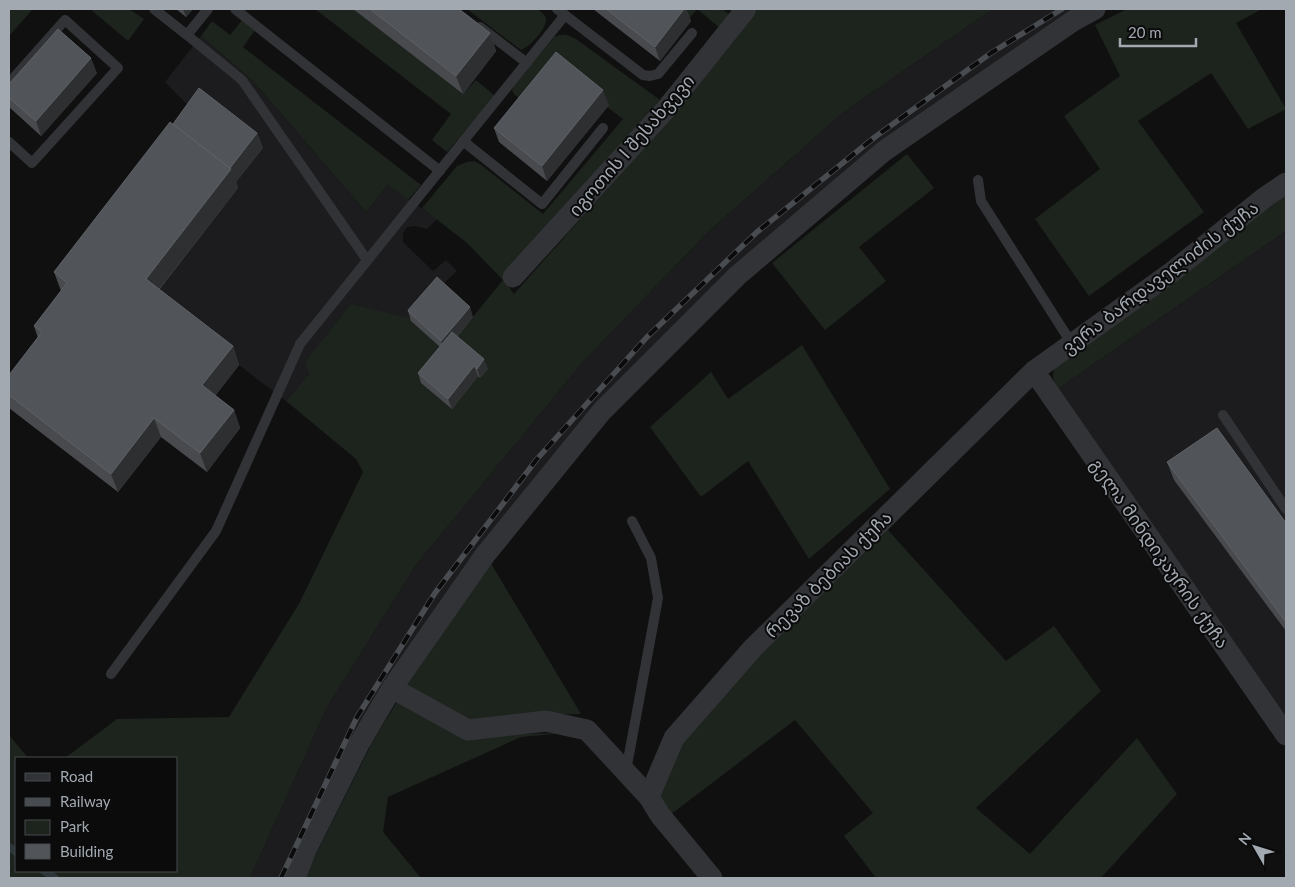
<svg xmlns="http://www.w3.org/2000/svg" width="1295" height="887" viewBox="0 0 1295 887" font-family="Lato,'Noto Sans Georgian',sans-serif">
<rect width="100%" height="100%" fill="#101011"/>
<g fill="#1c1c1e">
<polygon points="993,9 1076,9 881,143 496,528 288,878 250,878 327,707 416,565 582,363 709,231 845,111"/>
<polygon points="201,36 252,80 366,212 388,185 437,219 427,229 415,226 407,227 403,234 403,242 433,271 446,260 457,271 440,287 412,319 309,374 286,401 152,298 237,188 196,114 165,82"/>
<polygon points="1286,231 1286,718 1056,390"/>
</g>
<g fill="#1d231d">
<polygon points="9,9 33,9 9,36"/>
<polygon points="90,9 129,9 144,19 128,41"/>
<polygon points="315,9 353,9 463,94 476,80 495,96 447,152 432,140 451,114"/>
<path d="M467,9H537C540,11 544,13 546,18C548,27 530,47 521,50Z"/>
<polygon points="674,9 722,9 730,15 720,28 697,9 688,20"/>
<path d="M758,9H993L845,111L709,231L582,363L416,565L327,707L250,878H9V735L28,758H16V871H176V758H65L117,719L229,717L300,602L363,472L356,459L286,401L309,374L305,362L351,304L412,319V321L445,351L503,280L467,243L422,208L457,166L467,162L474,161L480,164L543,214L623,119L607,107L529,105L515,95L512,91L513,87L554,37C563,33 568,35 576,39L660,100L504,280L514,294L678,109Z"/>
<polygon points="1127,9 1262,9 1236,23 1286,109 1248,129 1211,73 1138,121 1204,212 1089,296 1035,219 1100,169 1064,116 1120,76 1095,25"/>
<polygon points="243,19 256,29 243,47 421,185 408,200 388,185 366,212 252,80 201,36 212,21 230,35"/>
<polygon points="907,154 934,188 859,247 886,281 825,330 772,263"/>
<polygon points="1286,194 1286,231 1056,390 1053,376 1054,369"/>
<polygon points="802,345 890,489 809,559 748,461 701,497 650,427 711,372 728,399"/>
<polygon points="888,530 1006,661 1054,626 1101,691 976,808 1030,854 1137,738 1177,794 1101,878 876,878 844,836 873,813 795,720 670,815 658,799 679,747 747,668"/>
<polygon points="489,560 581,714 539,715 477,723 408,689 405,680"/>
<polygon points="397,702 510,734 565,733 521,737 388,797 383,832 421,878 304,878 372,743"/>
</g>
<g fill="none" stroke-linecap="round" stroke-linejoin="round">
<g stroke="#2d373a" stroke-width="8">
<polyline points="9,847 16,852"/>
<polyline points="44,871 55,878"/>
</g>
<g stroke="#313336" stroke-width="10">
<polyline points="154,9 187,35 208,9"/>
<polyline points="235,9 440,171"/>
<polyline points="557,9 643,75 650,76 658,74 692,33"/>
<polyline points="480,27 527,63"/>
<polyline points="187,35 242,80 367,260"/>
<polyline points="9,83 65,20 118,68 32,163 9,142"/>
<polyline points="463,141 542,204 603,128"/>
<polyline points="978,180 981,201 1072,344"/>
<polyline points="1223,415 1286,509"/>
<polyline points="111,674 216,531 300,344 565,15"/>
<polyline points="626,771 658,598 651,558 632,521"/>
</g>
<g stroke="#313336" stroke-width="21">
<polyline points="513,277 667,108 746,9"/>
<polyline points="1034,371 1286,735"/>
<polyline points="392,688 468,730 546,721 587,730 649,797 660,815 712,878"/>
<polyline points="649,797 674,738 753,648 1034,371 1172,272 1264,198 1286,183"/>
<polyline points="295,878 306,850 359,744 392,688 485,555 602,411 737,276 884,151 1073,21 1095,9"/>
</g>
<defs>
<polyline id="rail" points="281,878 357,717 435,593 537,459 647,337 757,232 875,137 991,53 1062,9"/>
</defs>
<use href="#rail" stroke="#484b4f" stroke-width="5.5"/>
<use href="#rail" stroke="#0b0b0c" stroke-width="4" stroke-dasharray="11" stroke-linecap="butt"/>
</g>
<g fill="#484a4e">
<polygon points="176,9 193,9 186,17"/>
<polygon points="353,9 459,9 490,33 496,51 463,94"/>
<polygon points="593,9 686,9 691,21 660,61"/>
<polygon points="97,73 41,136 9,107 9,84"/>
<polygon points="609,105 547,181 499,142 494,128"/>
<polygon points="173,124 257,133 263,148 236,182 238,188 159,290 233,346 239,365 215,396 234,410 240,428 207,472 161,437 118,492 9,408 9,375 38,338 34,326 61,291 54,272"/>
<polygon points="408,311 473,317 457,337 488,369 480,378 478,376 452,409 421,383 418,373 440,347 411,321"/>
<polygon points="1167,462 1286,523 1286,631 1174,480"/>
</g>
<g fill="#2d2f31">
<polygon points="183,9 193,9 186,17"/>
<polygon points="684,9 686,9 691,21 660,61 655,47"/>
<polygon points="490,33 496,51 463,94 456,76"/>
<polygon points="91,58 97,73 41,136 36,121"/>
<polygon points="603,90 609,105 547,181 542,166"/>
<polygon points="257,133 263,148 236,182 238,188 152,298 146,279"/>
<polygon points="470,307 473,317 445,351 441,341"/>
<polygon points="233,346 239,365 209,404 202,385"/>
<polygon points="484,359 488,369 480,378 477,369"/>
<polygon points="474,366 478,376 452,409 448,399"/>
<polygon points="234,410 240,428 207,472 200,453"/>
<polygon points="154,418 161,437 118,492 111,474"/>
</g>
<g fill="#515459" stroke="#5e6267">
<polygon points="370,9 459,9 490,33 456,76"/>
<polygon points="606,9 684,9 655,47"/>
<polygon points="58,29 91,58 36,121 9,98 9,84"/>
<polygon points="556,52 603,90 542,166 494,128"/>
<polygon points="199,88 257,133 230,168 173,124"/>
<polygon points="170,122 231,169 146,279 233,346 202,385 234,410 200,453 154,418 111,474 9,395 9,375 42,332 34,326 67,283 54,272"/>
<polygon points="437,277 470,307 441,341 408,311 409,309"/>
<polygon points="452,332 484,359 477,369 474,366 448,399 418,373"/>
<polygon points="1217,428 1286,523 1286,622 1167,462"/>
</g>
<g text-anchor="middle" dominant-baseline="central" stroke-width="4" stroke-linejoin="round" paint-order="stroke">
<g font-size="18" fill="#a2a9b1" stroke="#0b0b0c">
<text transform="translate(631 145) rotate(-49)">იგოთის I შესახვევი</text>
<text transform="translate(1160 277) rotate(-37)">ვერა ბარდაველიძის ქუჩა</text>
<text transform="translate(1160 553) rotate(55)">გელა მინდიკაურის ქუჩა</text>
<text transform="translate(828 574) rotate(-45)">რევაზ ბებიას ქუჩა</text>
</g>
</g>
<rect width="1295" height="887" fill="none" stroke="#a2a9b1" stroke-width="20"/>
<rect x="15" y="757" width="162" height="115" fill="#0b0b0c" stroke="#474a4e"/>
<rect x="25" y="773" width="25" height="8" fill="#313336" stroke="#474a4e"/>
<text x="60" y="782" font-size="15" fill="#a2a9b1">Road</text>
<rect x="25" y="798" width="25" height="8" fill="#484b4f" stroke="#474a4e"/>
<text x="60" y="807" font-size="15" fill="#a2a9b1">Railway</text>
<rect x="25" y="820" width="25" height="15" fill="#1d231d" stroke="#474a4e"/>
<text x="60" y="832" font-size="15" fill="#a2a9b1">Park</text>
<rect x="25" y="844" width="25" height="15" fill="#515459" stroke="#474a4e"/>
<text x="60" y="857" font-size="15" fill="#a2a9b1">Building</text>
<g transform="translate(1255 847) rotate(309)" stroke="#0b0b0c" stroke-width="4" paint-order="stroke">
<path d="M0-4L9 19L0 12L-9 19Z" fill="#a2a9b1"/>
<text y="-8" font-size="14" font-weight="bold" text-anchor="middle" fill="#a2a9b1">N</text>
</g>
<path d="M1120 38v8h76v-8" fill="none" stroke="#a2a9b1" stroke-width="2.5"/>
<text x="1128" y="38" font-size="15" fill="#a2a9b1" stroke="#0b0b0c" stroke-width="4" paint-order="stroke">20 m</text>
</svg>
